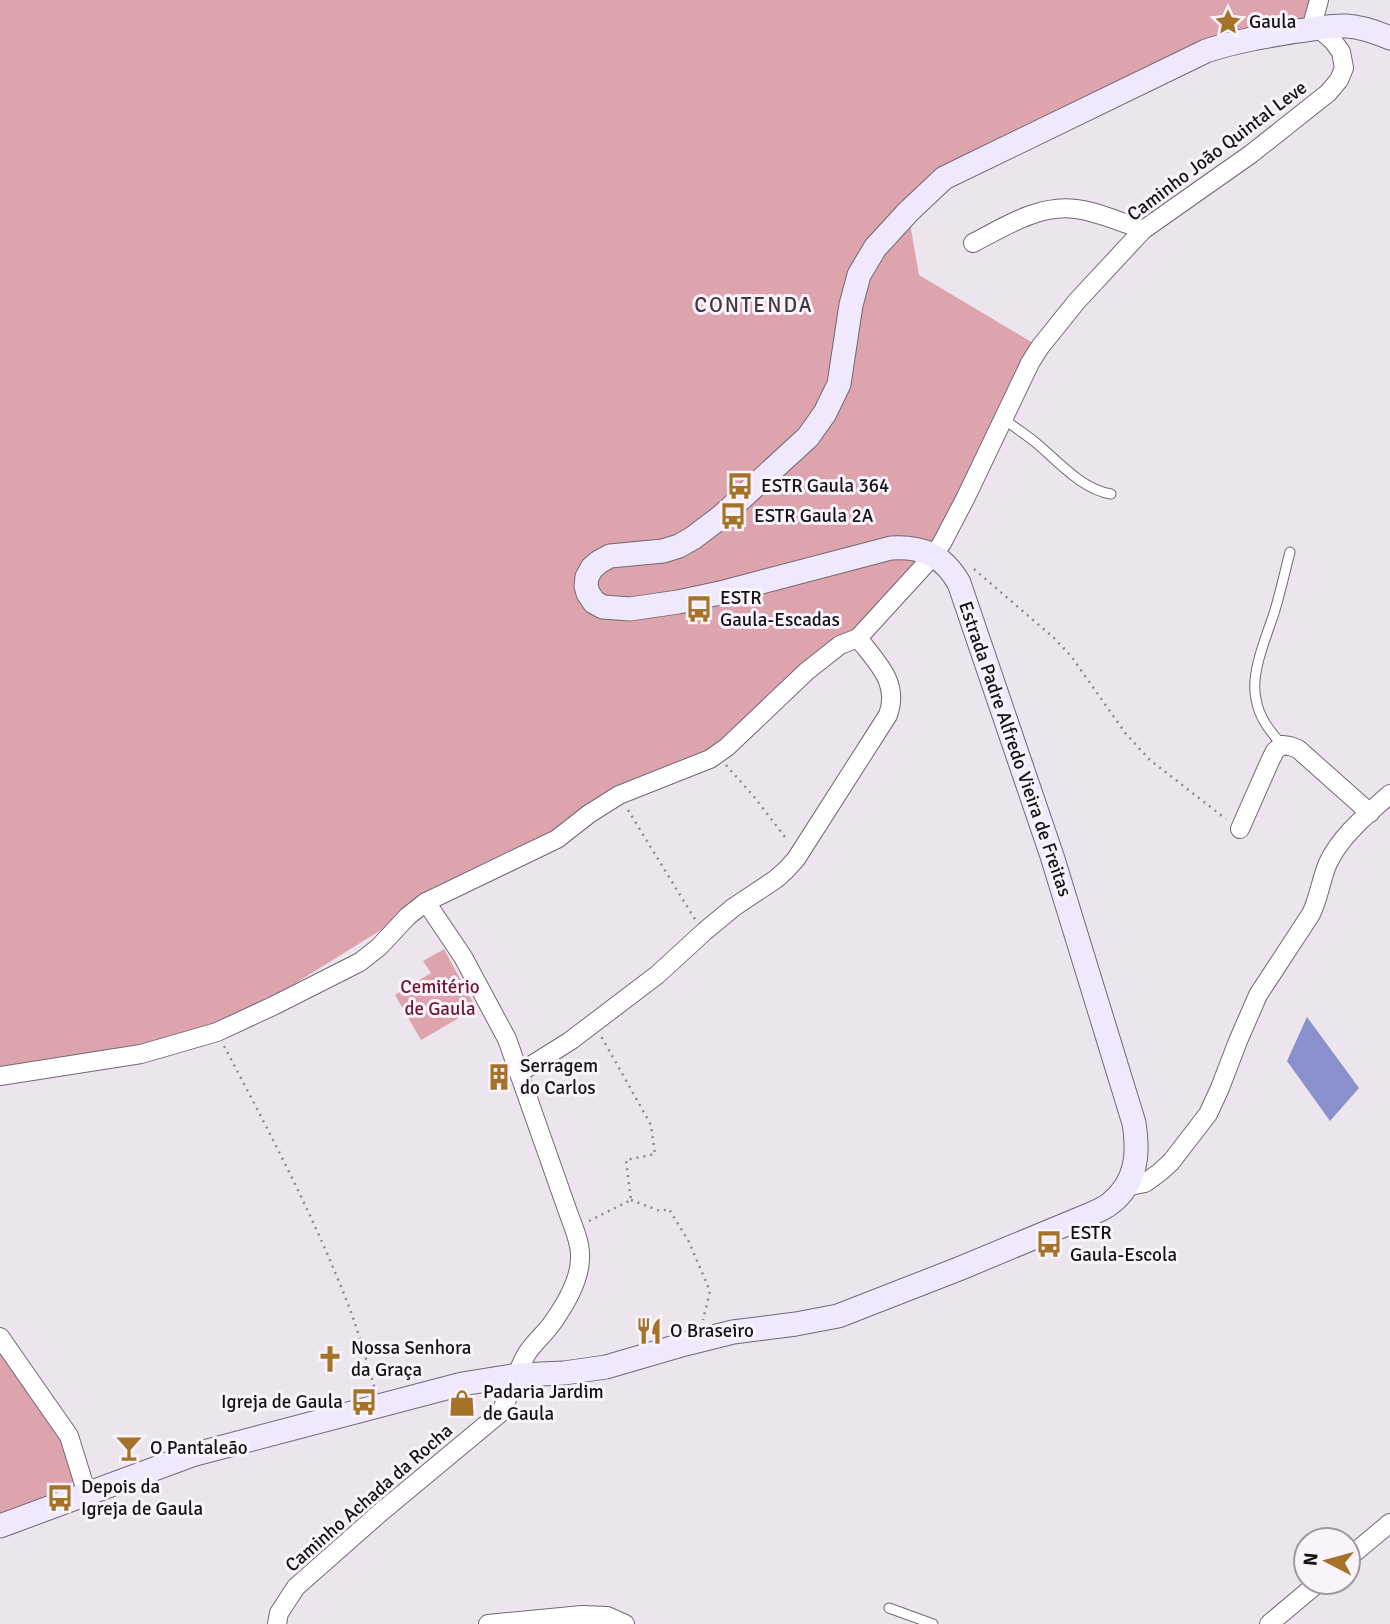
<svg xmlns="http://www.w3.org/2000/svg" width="1390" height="1624" viewBox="0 0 1390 1624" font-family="Signika,sans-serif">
<rect width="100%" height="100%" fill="#ede5ee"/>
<g fill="#dea4ae">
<polygon points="0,0 1319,0 1311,29 1206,52 1072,117 908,212 919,275 1040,347 933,556 727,747 426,902 217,1032 4,1075 0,1066"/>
<polygon points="444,949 476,1008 421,1040 395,995 431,973 423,961"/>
<polygon points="0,1337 69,1436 87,1494 0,1526"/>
</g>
<polygon fill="#8a90cb" points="1307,1017 1359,1088 1330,1121 1287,1061"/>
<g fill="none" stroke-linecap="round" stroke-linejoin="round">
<defs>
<g id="service">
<path d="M1004,419C1014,427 1025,434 1035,442C1058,461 1081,489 1111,494"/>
<path d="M1282,745C1270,731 1259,718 1256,699C1250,672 1267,636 1275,610C1281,590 1285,571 1290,552"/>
<polyline points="889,1608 933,1624"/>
</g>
<g id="minor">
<polyline points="1311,29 1319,0"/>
<path d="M973,243C1004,227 1039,204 1076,209C1099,212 1121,222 1143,230"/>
<polyline points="1240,829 1270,761 1275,751 1282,745 1290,746 1298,749 1370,813"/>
<path d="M519,1073L570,1041L657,975L705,931L734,907L776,879L786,870L796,859L888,715C900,682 876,662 858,638"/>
<polyline points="0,1076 141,1054 217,1032 273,1006 360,962 379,947 408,916 426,902 557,839 589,814 619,795 710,759 727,747 807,671 840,645 858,638 933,556 942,543 966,497 1030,363 1040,347 1077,301 1143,230 1251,154 1328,93 1339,80 1344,68 1341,52 1333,41 1318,28"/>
<path d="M1125,1187L1145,1183L1160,1172L1171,1162L1208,1114L1220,1088L1238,1041L1258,995L1311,914C1319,898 1321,879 1328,863C1341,835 1368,814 1390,794"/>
<polyline points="0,1337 69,1436 87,1494"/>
<polyline points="1348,1558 1390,1523"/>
<path d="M277,1624L279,1613L296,1587L381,1512L499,1414C511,1396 515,1374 526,1355C533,1343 545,1334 553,1322C565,1305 580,1279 580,1258C581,1243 573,1226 568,1212L507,1039L463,957L426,902"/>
<polyline points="488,1624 582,1615 607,1616 625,1624"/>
<polyline points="1269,1624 1319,1582"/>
</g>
<path id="secondary" d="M0,1526L192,1455L462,1384L518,1375L564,1373L606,1367L685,1344L733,1332L796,1324L838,1316L961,1268L1091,1214C1098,1211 1105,1208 1111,1203C1137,1182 1139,1153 1134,1123L1052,856L959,583C943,555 922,546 891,548L720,593L678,602L630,609L603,607L594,602L588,593L586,586L587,577L592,568L599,562L610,556L663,551L679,546L693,538L722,516L808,437L825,413L839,384L851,305L859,275L875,248L908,212L944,178L1206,51C1236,41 1267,36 1298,31C1314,29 1331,25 1347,26C1362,27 1376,32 1390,38"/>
</defs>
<use href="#service" stroke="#706971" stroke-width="11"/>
<use href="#minor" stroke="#706971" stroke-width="20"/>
<use href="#secondary" stroke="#706971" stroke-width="25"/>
<g stroke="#8f898f" stroke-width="2.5" stroke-dasharray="2 5" stroke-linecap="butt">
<polyline points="974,569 1054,638 1071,656 1126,734 1150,760 1226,819"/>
<polyline points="726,765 755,798 788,841"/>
<polyline points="628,810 696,921"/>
<path d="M224,1046C270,1133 316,1220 351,1312C360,1337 367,1363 375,1389"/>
<polyline points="631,1200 660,1211 669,1209 689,1242 710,1291 703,1320"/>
<polyline points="589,1221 631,1200 626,1160 655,1154 651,1125 601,1036"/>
</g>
<use href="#service" stroke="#fff" stroke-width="9"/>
<use href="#minor" stroke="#fff" stroke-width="18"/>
<use href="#secondary" stroke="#f0e8fd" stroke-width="23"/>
</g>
<defs>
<symbol id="sight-bare" viewBox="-9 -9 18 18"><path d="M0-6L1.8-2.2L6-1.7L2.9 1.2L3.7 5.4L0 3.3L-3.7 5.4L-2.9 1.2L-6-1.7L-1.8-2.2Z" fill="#a47328" stroke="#fbf3fc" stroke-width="2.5" paint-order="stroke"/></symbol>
<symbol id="bus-bare" viewBox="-9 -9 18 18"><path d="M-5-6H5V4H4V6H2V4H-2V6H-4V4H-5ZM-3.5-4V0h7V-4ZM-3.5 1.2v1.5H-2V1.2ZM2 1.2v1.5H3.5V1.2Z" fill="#a47328" stroke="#fbf3fc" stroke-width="2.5" paint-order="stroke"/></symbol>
<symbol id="building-bare" viewBox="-9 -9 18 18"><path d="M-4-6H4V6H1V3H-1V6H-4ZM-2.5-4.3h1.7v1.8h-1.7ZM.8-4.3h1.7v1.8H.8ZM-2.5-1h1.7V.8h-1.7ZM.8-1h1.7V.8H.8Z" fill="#a47328" stroke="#fbf3fc" stroke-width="2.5" paint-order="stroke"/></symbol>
<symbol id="restaurant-bare" viewBox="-9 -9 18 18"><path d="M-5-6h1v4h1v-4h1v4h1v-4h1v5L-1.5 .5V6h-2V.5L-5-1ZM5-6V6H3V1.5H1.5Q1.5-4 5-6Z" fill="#a47328" stroke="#fbf3fc" stroke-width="2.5" paint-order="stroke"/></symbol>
<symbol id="church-bare" viewBox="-9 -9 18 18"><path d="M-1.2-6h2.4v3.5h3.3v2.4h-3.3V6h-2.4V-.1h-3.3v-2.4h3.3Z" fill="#a47328" stroke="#fbf3fc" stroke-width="2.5" paint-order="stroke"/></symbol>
<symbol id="shop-bare" viewBox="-9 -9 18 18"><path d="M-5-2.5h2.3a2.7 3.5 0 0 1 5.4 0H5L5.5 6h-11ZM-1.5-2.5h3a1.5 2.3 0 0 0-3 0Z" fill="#a47328" stroke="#fbf3fc" stroke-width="2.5" paint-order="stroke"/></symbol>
<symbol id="bar-bare" viewBox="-9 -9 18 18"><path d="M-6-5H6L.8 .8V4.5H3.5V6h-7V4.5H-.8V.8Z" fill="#a47328" stroke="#fbf3fc" stroke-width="2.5" paint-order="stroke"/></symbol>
</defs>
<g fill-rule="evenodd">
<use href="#sight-bare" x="1209" y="3" width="38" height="38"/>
<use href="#bus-bare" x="721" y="467" width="38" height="38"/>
<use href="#bus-bare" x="714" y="497" width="38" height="38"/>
<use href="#bus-bare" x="680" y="590" width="38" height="38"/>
<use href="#building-bare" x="480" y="1058" width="38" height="38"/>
<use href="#bus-bare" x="1030" y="1225" width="38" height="38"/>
<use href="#restaurant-bare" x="630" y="1312" width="38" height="38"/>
<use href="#church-bare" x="311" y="1340" width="38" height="38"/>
<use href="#bus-bare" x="345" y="1383" width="38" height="38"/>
<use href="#shop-bare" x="443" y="1384" width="38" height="38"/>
<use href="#bar-bare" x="110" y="1429" width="38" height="38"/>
<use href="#bus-bare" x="41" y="1479" width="38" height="38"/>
</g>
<g text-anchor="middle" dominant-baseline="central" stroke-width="6" stroke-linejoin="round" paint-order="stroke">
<g font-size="19" fill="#161316" stroke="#fbf3fc" text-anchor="start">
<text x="1249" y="22">Gaula</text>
<text x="761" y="486">ESTR Gaula 364</text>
<text x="754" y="516">ESTR Gaula 2A</text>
<text x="720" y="598">ESTR<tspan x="720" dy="22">Gaula-Escadas</tspan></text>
<text x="520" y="1066">Serragem<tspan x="520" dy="22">do Carlos</tspan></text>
<text x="1070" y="1233">ESTR<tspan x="1070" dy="22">Gaula-Escola</tspan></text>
<text x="670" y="1331">O Braseiro</text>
<text x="351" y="1348">Nossa Senhora<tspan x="351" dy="22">da Graça</tspan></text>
<text x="483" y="1392">Padaria Jardim<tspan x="483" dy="22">de Gaula</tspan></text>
<text x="343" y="1402" text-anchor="end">Igreja de Gaula</text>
<text x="150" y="1448">O Pantaleão</text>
<text x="81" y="1487">Depois da<tspan x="81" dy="22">Igreja de Gaula</tspan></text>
</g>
<g font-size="19" fill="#161316" stroke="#fbf3fc">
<text transform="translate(1217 151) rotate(-37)">Caminho João Quintal Leve</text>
<text transform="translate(1015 749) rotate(71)">Estrada Padre Alfredo Vieira de Freitas</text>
<text transform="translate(369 1498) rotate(-41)">Caminho Achada da Rocha</text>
</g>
<g font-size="19" fill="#6d1a33" stroke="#fbf3fc">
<text x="440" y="987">Cemitério<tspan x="440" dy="22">de Gaula</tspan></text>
</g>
<g font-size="21" letter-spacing="2" fill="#3f383f" stroke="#fbf3fc">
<text x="754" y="305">CONTENDA</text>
</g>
</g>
<g transform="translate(1327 1561) rotate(276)"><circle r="33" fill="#fbf3fc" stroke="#9f99a0" stroke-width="2"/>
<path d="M0-5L12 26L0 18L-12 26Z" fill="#a47328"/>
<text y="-10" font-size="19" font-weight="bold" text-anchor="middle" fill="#161316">N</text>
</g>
</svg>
